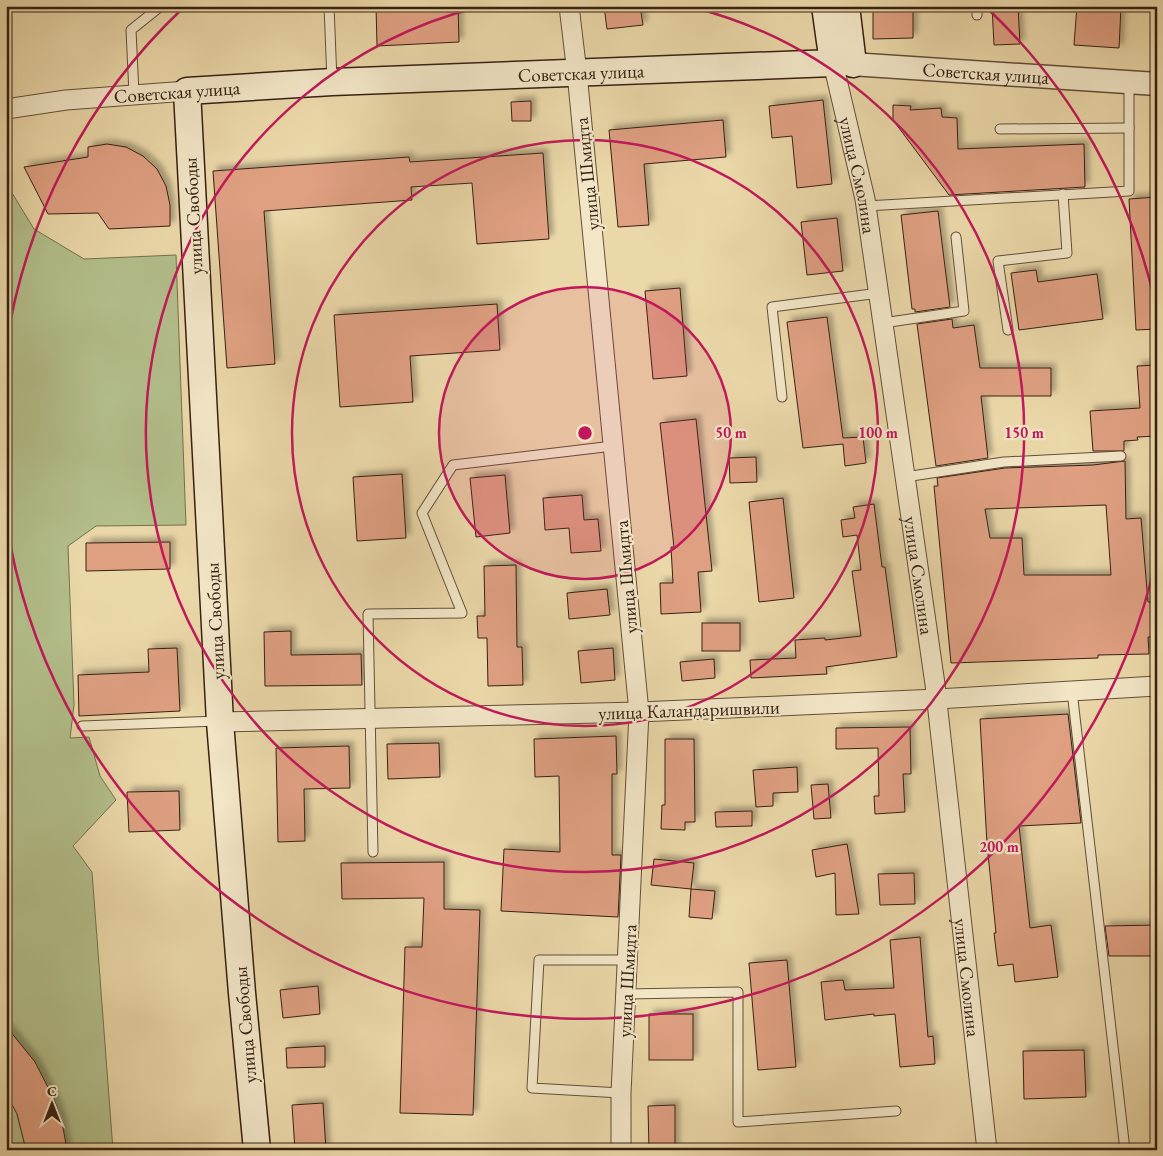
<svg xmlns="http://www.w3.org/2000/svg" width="1163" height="1156" viewBox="0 0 1163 1156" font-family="'EB Garamond',serif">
<defs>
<filter id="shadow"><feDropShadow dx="4.5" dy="-4.5" stdDeviation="2.5" flood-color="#0004"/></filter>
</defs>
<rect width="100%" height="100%" fill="#ebd8a9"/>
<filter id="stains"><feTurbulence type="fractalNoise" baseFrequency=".004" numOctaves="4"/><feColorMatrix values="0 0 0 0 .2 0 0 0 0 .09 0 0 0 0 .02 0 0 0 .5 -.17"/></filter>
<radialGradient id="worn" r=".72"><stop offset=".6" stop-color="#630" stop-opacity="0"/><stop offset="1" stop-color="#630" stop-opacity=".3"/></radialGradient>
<polygon fill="#b3bf8b" stroke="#74704f" points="6,154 11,154 9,188 34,229 84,259 176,255 186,525 96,526 68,546 74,705 70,738 89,737 100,776 116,800 73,846 92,872 113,1150 6,1150"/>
<g fill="#dfa082" stroke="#362013" fill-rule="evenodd" filter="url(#shadow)">
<polygon points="376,6 458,6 459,42 377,46"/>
<polygon points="604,6 640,6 643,25 607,29"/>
<polygon points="873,6 913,6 913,38 873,39"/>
<polygon points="992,6 1018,6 1020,44 994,45"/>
<polygon points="1077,6 1121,7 1119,48 1074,45"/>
<polygon points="823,100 832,184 797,188 792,136 772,138 769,106"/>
<polygon points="531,101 531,121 512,121 511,102"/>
<polygon points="893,105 911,106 910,110 941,108 942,117 957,118 958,149 1084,144 1085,187 949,195 893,120"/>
<polygon points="723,120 726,157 644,164 649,225 618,227 609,130"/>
<polygon points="107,144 126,147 143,156 157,169 166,186 170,205 170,226 109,229 98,213 48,214 24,167 88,157 88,147"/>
<polygon points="543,153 549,239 477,244 472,183 411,187 412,200 264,211 275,364 227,368 213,171 409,157 410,162"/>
<polygon points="1157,197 1157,329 1136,330 1129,199"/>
<polygon points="938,211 950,307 915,312 915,309 912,309 901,215"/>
<polygon points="837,218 843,271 807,275 801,222"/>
<polygon points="1036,270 1038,282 1097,274 1103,319 1019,330 1011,273"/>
<polygon points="680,288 687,376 653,379 645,291"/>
<polygon points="497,304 500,350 410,356 413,402 340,407 334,315"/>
<polygon points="827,317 843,438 863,437 866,463 845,466 843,444 803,448 787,322"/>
<polygon points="952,319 953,328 974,325 980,368 1051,368 1051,396 981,396 988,458 936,466 917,324"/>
<polygon points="1157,365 1157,436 1137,437 1138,440 1124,441 1124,451 1093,451 1090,411 1140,408 1137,366"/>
<polygon points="696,419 712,571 698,572 701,612 661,614 660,583 673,583 671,547 674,547 660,423"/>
<polygon points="756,457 757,482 730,483 729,458"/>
<path d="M1125,461L1126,519L1141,518L1148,602H1157V637H1148L1149,654L1098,655V658L951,663L934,486H938L937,478L1005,468L1093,465ZM1106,505L1111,575H1024L1022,538H990L985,509Z"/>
<polygon points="402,474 406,538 357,541 353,477"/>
<polygon points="505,475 510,533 476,537 470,478"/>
<polygon points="582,495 584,520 598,519 601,551 571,553 569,528 545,530 543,498"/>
<polygon points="783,498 794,598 759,602 749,502"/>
<polygon points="874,504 882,567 885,567 897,657 826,667 827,674 751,678 750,660 796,658 795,640 825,638 825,640 861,636 852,571 861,570 857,535 843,537 841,520 855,518 853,507"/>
<polygon points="170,542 170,569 86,571 86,543"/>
<polygon points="516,565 517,647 522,647 523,685 488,686 487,638 478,638 477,616 485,616 484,566"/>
<polygon points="607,589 610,615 569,619 567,593"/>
<rect x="702" y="623" width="38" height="28"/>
<polygon points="291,631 291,655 361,654 362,685 265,686 264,632"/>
<polygon points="177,648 180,711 79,716 78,675 149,672 148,649"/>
<polygon points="613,648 615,680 581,683 578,651"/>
<polygon points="714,659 715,678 682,681 680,662"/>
<polygon points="1068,714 1081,823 1019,826 1030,928 1051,925 1058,977 1015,982 1013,964 998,966 994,933 996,933 987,844 980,719"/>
<polygon points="910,727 911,774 903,774 905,812 875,814 874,796 879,796 878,748 836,749 836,728"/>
<polygon points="616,736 617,774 612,774 612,855 621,855 618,917 501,911 504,849 560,852 559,776 535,777 534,739"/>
<polygon points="665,739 694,739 695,822 685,822 685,830 661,829 662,805 665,805"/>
<polygon points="439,743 440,777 388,779 387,744"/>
<polygon points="349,746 350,788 304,789 305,841 278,842 276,748"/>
<polygon points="797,767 798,792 773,793 773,806 756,807 753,770"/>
<polygon points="828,784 831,818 814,819 811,785"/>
<polygon points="179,791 180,830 129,832 127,792"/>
<polygon points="752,811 752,826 716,827 715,812"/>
<polygon points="847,844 859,914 836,915 835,873 816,877 812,850"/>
<polygon points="654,859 694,863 691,889 651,885"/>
<polygon points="444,862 444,909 480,910 473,1115 400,1113 405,947 422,947 424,898 342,899 341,863"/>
<polygon points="914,873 915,904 880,905 878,874"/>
<polygon points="691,889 715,891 712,919 689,917"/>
<polygon points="1157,925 1157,956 1109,956 1105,926"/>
<polygon points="920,937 928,1037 933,1036 935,1064 900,1067 895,1014 874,1016 874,1014 825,1020 821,982 843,980 845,990 894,988 890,940"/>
<polygon points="787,960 796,1067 758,1070 749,963"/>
<polygon points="318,986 320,1014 283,1018 280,990"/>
<rect x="649" y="1014" width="44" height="46"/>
<polygon points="6,1026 35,1062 54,1099 62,1122 67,1150 26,1150 17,1114 6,1093"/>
<polygon points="325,1046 325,1067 287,1068 286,1048"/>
<polygon points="1084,1050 1086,1097 1024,1099 1023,1051"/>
<polygon points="323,1103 326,1150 295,1150 292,1105"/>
<polygon points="675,1105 675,1150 649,1150 648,1106"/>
</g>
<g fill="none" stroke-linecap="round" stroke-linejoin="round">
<defs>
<g id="service">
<polyline points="329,6 332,81"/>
<polyline points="977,6 977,15"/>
<polyline points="134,94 131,30 161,6"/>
<polyline points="1000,129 1129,128"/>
<polyline points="866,206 1129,191 1129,82"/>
<polyline points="883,323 964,311 956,237"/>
<polyline points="1008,330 998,261 1067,253 1063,194"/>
<polyline points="782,397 772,307 879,293"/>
<polyline points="905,477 1004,462 1121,456"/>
<polyline points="1072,691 1125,1150"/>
<polyline points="82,726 218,721"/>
<polyline points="373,852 368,614 462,613 422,513 453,465 613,446"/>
<polyline points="626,994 738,992 738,1122 896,1111"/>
<polyline points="621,1093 532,1088 539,960 627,960"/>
</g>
<g id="minor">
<polyline points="569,6 577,73 639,712 621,1093 621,1150"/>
<path id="s1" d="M833,63L865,199L935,684L987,1150"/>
<polyline points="6,109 66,100 187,91"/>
<polyline points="220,722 639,712 937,699 1157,686"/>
</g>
<g id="tertiary">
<path id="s2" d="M836,63L1157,84"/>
</g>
<g id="secondary">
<polyline points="846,6 853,64"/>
<path id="s3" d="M257,1150L242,993L220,722L187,91L332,82L833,63L825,6"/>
</g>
</defs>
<use href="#service" stroke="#634e38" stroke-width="11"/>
<use href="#minor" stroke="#634e38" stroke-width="21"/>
<use href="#tertiary" stroke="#634e38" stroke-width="25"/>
<use href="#secondary" stroke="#362013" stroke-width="29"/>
<use href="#service" stroke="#f2e6c7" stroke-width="9"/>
<use href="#minor" stroke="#f2e6c7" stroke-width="19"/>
<use href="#tertiary" stroke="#f2e6c7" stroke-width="22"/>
<use href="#secondary" stroke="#f2e6c7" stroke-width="26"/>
</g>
<circle cx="585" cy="433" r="146" fill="#c2185b" fill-opacity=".12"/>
<g fill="none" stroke="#c2185b" stroke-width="2.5">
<circle cx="585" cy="433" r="146"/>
<circle cx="585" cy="433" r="293"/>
<path d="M691 7A439 439 0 1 1 479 7"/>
<path d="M1156 560A585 585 0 0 1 6 519M6 347A585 585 0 0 1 182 9M988 9A585 585 0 0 1 1156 306"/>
</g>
<g text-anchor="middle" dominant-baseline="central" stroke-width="4.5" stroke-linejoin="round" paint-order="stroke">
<g font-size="19" fill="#362013" stroke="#f2e6c7">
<text stroke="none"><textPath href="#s3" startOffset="1456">Советская улица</textPath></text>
<text stroke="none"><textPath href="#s2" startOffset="150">Советская улица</textPath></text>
<text transform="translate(177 92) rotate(-4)">Советская улица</text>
<text transform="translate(587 174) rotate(-96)">улица Шмидта</text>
<text stroke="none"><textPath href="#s1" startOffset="115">улица Смолина</textPath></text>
<text transform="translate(193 216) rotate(-93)">улица Свободы</text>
<text stroke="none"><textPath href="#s1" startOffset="520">улица Смолина</textPath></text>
<text transform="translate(626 577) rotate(-95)">улица Шмидта</text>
<text transform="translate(215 621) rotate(-93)">улица Свободы</text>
<text transform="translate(689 710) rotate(-2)">улица Каландаришвили</text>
<text stroke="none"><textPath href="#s1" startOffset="925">улица Смолина</textPath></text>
<text transform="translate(627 981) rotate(-87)">улица Шмидта</text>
<text transform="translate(245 1025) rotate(-95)">улица Свободы</text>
</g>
</g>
<circle cx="585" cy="433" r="8" fill="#c2185b" stroke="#f2e6c7" stroke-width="2.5"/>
<g font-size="15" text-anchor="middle" font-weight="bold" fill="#c2185b" stroke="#f2e6c7" stroke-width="4.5" stroke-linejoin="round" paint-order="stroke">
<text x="731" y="438">50 m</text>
<text x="878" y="438">100 m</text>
<text x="1024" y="438">150 m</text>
<text x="999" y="852">200 m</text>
</g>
<rect width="1163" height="1156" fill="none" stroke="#ebd8a9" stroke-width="25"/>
<rect x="8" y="8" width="1148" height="1141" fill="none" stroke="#362013" stroke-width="2.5"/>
<rect x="12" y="12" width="1138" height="1131" fill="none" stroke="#362013"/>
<g transform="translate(52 1104)" stroke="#f2e6c7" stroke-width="4" paint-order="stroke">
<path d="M0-4L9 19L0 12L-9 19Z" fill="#362013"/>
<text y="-8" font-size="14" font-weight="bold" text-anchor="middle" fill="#362013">С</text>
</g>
<rect width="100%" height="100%" filter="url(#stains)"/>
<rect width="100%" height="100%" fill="url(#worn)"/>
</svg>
